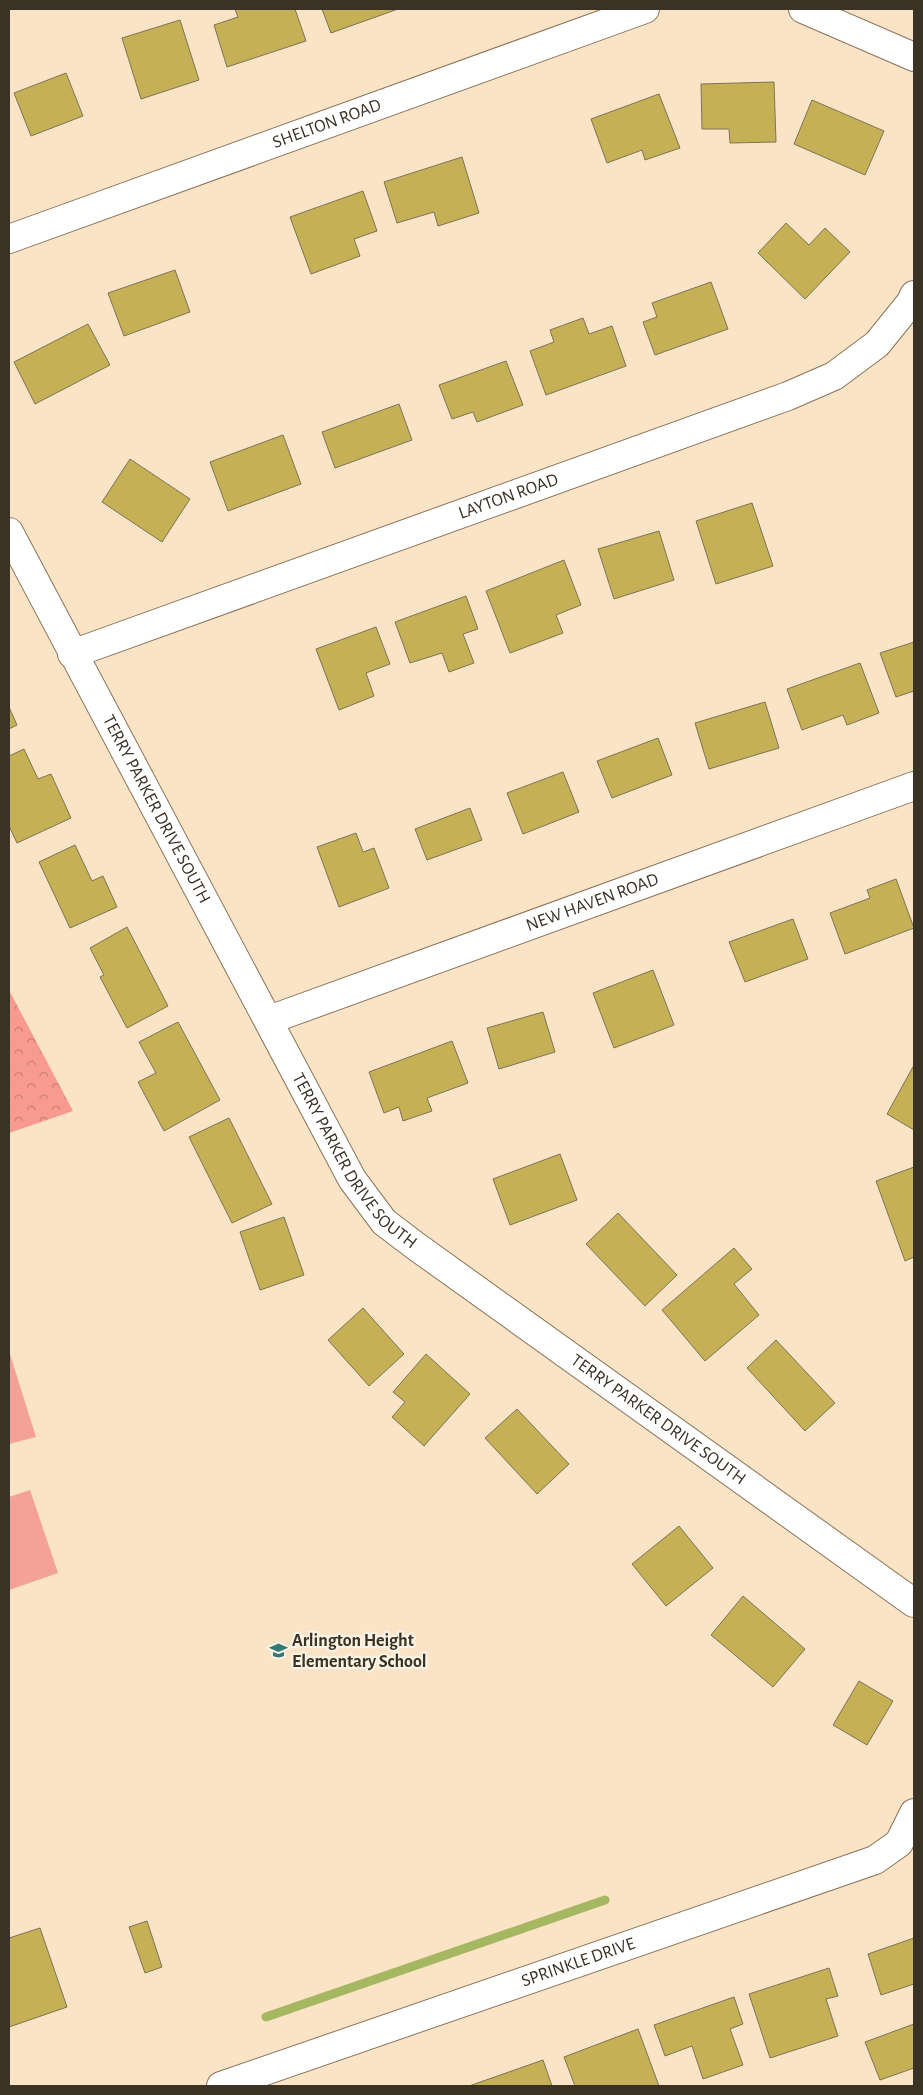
<svg xmlns="http://www.w3.org/2000/svg" width="923" height="2095" viewBox="0 0 923 2095" font-family="'Alegreya Sans',sans-serif">
<defs>
<pattern id="forest-crowns" width="20" height="18" patternUnits="userSpaceOnUse" patternTransform="scale(1.25)"><rect width="20" height="18" fill="#f89a90"/><path d="M2 6a3 3 0 1 1 6 0M12 15a3 3 0 1 1 6 0" fill="none" stroke="#ca7e75"/></pattern>
</defs>
<rect width="100%" height="100%" fill="#fbe3c6"/>
<g fill="#f4a197">
<polygon points="9,1351 36,1437 9,1444"/>
<polygon points="30,1490 58,1573 9,1590 9,1497"/>
</g>
<polygon fill="url(#forest-crowns)" points="9,990 73,1111 9,1133"/>
<g fill="none" stroke-linecap="round" stroke-linejoin="round">
<polyline stroke="#a5b760" stroke-width="9" points="266,2017 605,1900"/>
</g>
<g fill="#c6b055" stroke="#7c7455">
<polygon points="235,9 295,9 306,41 227,67 214,25 238,17"/>
<polygon points="322,9 398,9 331,33"/>
<polygon points="180,20 199,80 141,99 122,38"/>
<polygon points="66,73 83,116 31,136 14,93"/>
<polygon points="774,82 776,142 730,143 729,129 702,129 701,84"/>
<polygon points="659,94 680,148 645,160 642,150 607,163 591,119"/>
<polygon points="812,100 884,131 865,175 794,144"/>
<polygon points="462,157 479,213 438,226 434,212 397,223 384,182"/>
<polygon points="363,191 377,231 354,239 360,256 311,274 290,217"/>
<polygon points="786,223 809,245 825,228 850,252 805,299 758,253"/>
<polygon points="175,270 190,312 124,336 108,293"/>
<polygon points="711,282 728,329 655,355 643,322 657,317 652,303"/>
<polygon points="583,318 589,334 612,326 626,366 546,395 530,351 554,342 550,330"/>
<polygon points="88,324 110,365 35,404 14,362"/>
<polygon points="506,361 523,405 477,422 473,412 452,419 439,385"/>
<polygon points="399,404 412,440 335,468 322,432"/>
<polygon points="283,435 301,484 228,511 210,462"/>
<polygon points="130,459 190,499 162,542 102,502"/>
<polygon points="752,503 773,566 716,584 696,521"/>
<polygon points="659,531 674,580 614,599 598,549"/>
<polygon points="564,560 581,605 556,615 563,633 510,653 486,591"/>
<polygon points="466,596 478,629 463,634 474,663 449,672 442,653 410,663 395,622"/>
<polygon points="376,627 390,664 366,673 374,696 339,710 316,649"/>
<polygon points="914,642 914,691 896,697 880,653"/>
<polygon points="860,663 879,713 847,725 843,715 802,730 787,689"/>
<polygon points="765,702 779,748 709,769 695,723"/>
<polygon points="9,707 17,725 9,729"/>
<polygon points="658,738 672,775 612,798 597,761"/>
<polygon points="24,749 38,779 51,774 71,818 17,843 9,826 9,756"/>
<polygon points="563,772 579,812 523,834 507,793"/>
<polygon points="470,808 482,840 427,860 415,829"/>
<polygon points="356,833 363,852 374,848 389,888 339,907 317,847"/>
<polygon points="75,845 92,881 103,876 117,907 70,928 39,862"/>
<polygon points="896,879 914,928 845,954 830,913 870,898 867,890"/>
<polygon points="793,919 808,959 745,982 729,942"/>
<polygon points="127,927 168,1006 127,1028 100,977 104,975 90,948"/>
<polygon points="653,970 674,1025 614,1048 593,993"/>
<polygon points="543,1012 555,1052 499,1069 487,1028"/>
<polygon points="178,1022 220,1100 164,1131 138,1082 156,1073 139,1042"/>
<polygon points="452,1041 468,1083 427,1098 432,1111 403,1121 399,1107 384,1113 369,1072"/>
<polygon points="914,1065 914,1130 887,1114"/>
<polygon points="229,1118 272,1204 232,1223 189,1137"/>
<polygon points="560,1154 577,1200 510,1225 493,1179"/>
<polygon points="914,1167 914,1257 905,1261 876,1181"/>
<polygon points="618,1213 677,1275 645,1306 586,1244"/>
<polygon points="284,1217 304,1275 260,1290 240,1232"/>
<polygon points="734,1248 752,1269 734,1284 759,1315 705,1361 662,1310"/>
<polygon points="363,1308 404,1354 369,1386 328,1340"/>
<polygon points="776,1340 835,1403 805,1431 747,1368"/>
<polygon points="426,1354 470,1394 424,1446 392,1417 405,1402 393,1392"/>
<polygon points="517,1409 569,1464 537,1494 485,1438"/>
<polygon points="679,1526 713,1568 666,1606 632,1564"/>
<polygon points="743,1596 805,1649 773,1687 711,1635"/>
<polygon points="859,1681 893,1701 867,1745 833,1725"/>
<polygon points="147,1921 162,1967 145,1973 129,1927"/>
<polygon points="40,1928 67,2007 9,2027 9,1938"/>
<polygon points="914,1938 914,1984 881,1995 868,1954"/>
<polygon points="829,1968 838,1996 826,1999 838,2036 770,2058 749,1994"/>
<polygon points="734,1997 743,2024 730,2029 743,2065 703,2079 692,2046 665,2056 654,2025"/>
<polygon points="914,2024 914,2068 880,2080 865,2042"/>
<polygon points="638,2029 659,2086 575,2086 564,2057"/>
<polygon points="543,2060 552,2086 469,2086"/>
</g>
<g fill="none" stroke-linecap="round" stroke-linejoin="round">
<defs>
<g id="minor">
<polyline points="803,9 914,57"/>
<path id="s1" d="M9,239L645,9"/>
<path id="s2" d="M9,532L352,1179L384,1222L417,1247L914,1603"/>
<path id="s3" d="M72,654L788,396L834,376L877,344L911,302L914,295"/>
<path id="s4" d="M269,1020L914,786"/>
<path id="s5" d="M221,2086L875,1860L899,1843L914,1813"/>
</g>
</defs>
<use href="#minor" stroke="#8a745a" stroke-width="30"/>
<use href="#minor" stroke="#fff" stroke-width="28"/>
</g>
<defs>
<symbol id="school-bare" viewBox="-9 -9 18 18"><path d="M0-5L7-2L0 1L-7-2ZM-4 1L0 2.5L4 1V4Q0 6-4 4Z" fill="#337a74" stroke="#fdf3e7" stroke-width="2.5" paint-order="stroke"/></symbol>
</defs>
<g fill-rule="evenodd">
<use href="#school-bare" x="266" y="1638" width="25" height="25"/>
</g>
<g text-anchor="middle" dominant-baseline="central" stroke-width="4.5" stroke-linejoin="round" paint-order="stroke">
<g font-size="18" fill="#3b3226" stroke="#fdf3e7">
<text stroke="none"><textPath href="#s1" startOffset="338">SHELTON ROAD</textPath></text>
<text stroke="none"><textPath href="#s3" startOffset="464">LAYTON ROAD</textPath></text>
<text stroke="none"><textPath href="#s2" startOffset="314">TERRY PARKER DRIVE SOUTH</textPath></text>
<text stroke="none"><textPath href="#s4" startOffset="344">NEW HAVEN ROAD</textPath></text>
<text stroke="none"><textPath href="#s2" startOffset="719">TERRY PARKER DRIVE SOUTH</textPath></text>
<text stroke="none"><textPath href="#s2" startOffset="1124">TERRY PARKER DRIVE SOUTH</textPath></text>
<text stroke="none"><textPath href="#s5" startOffset="378">SPRINKLE DRIVE</textPath></text>
</g>
<g font-size="18" font-weight="bold" fill="#3b3226" stroke="#fdf3e7" text-anchor="start">
<text x="292" y="1641">Arlington Height<tspan x="292" dy="21">Elementary School</tspan></text>
</g>
</g>
<rect width="923" height="2095" fill="none" stroke="#3b3226" stroke-width="20"/>
</svg>
